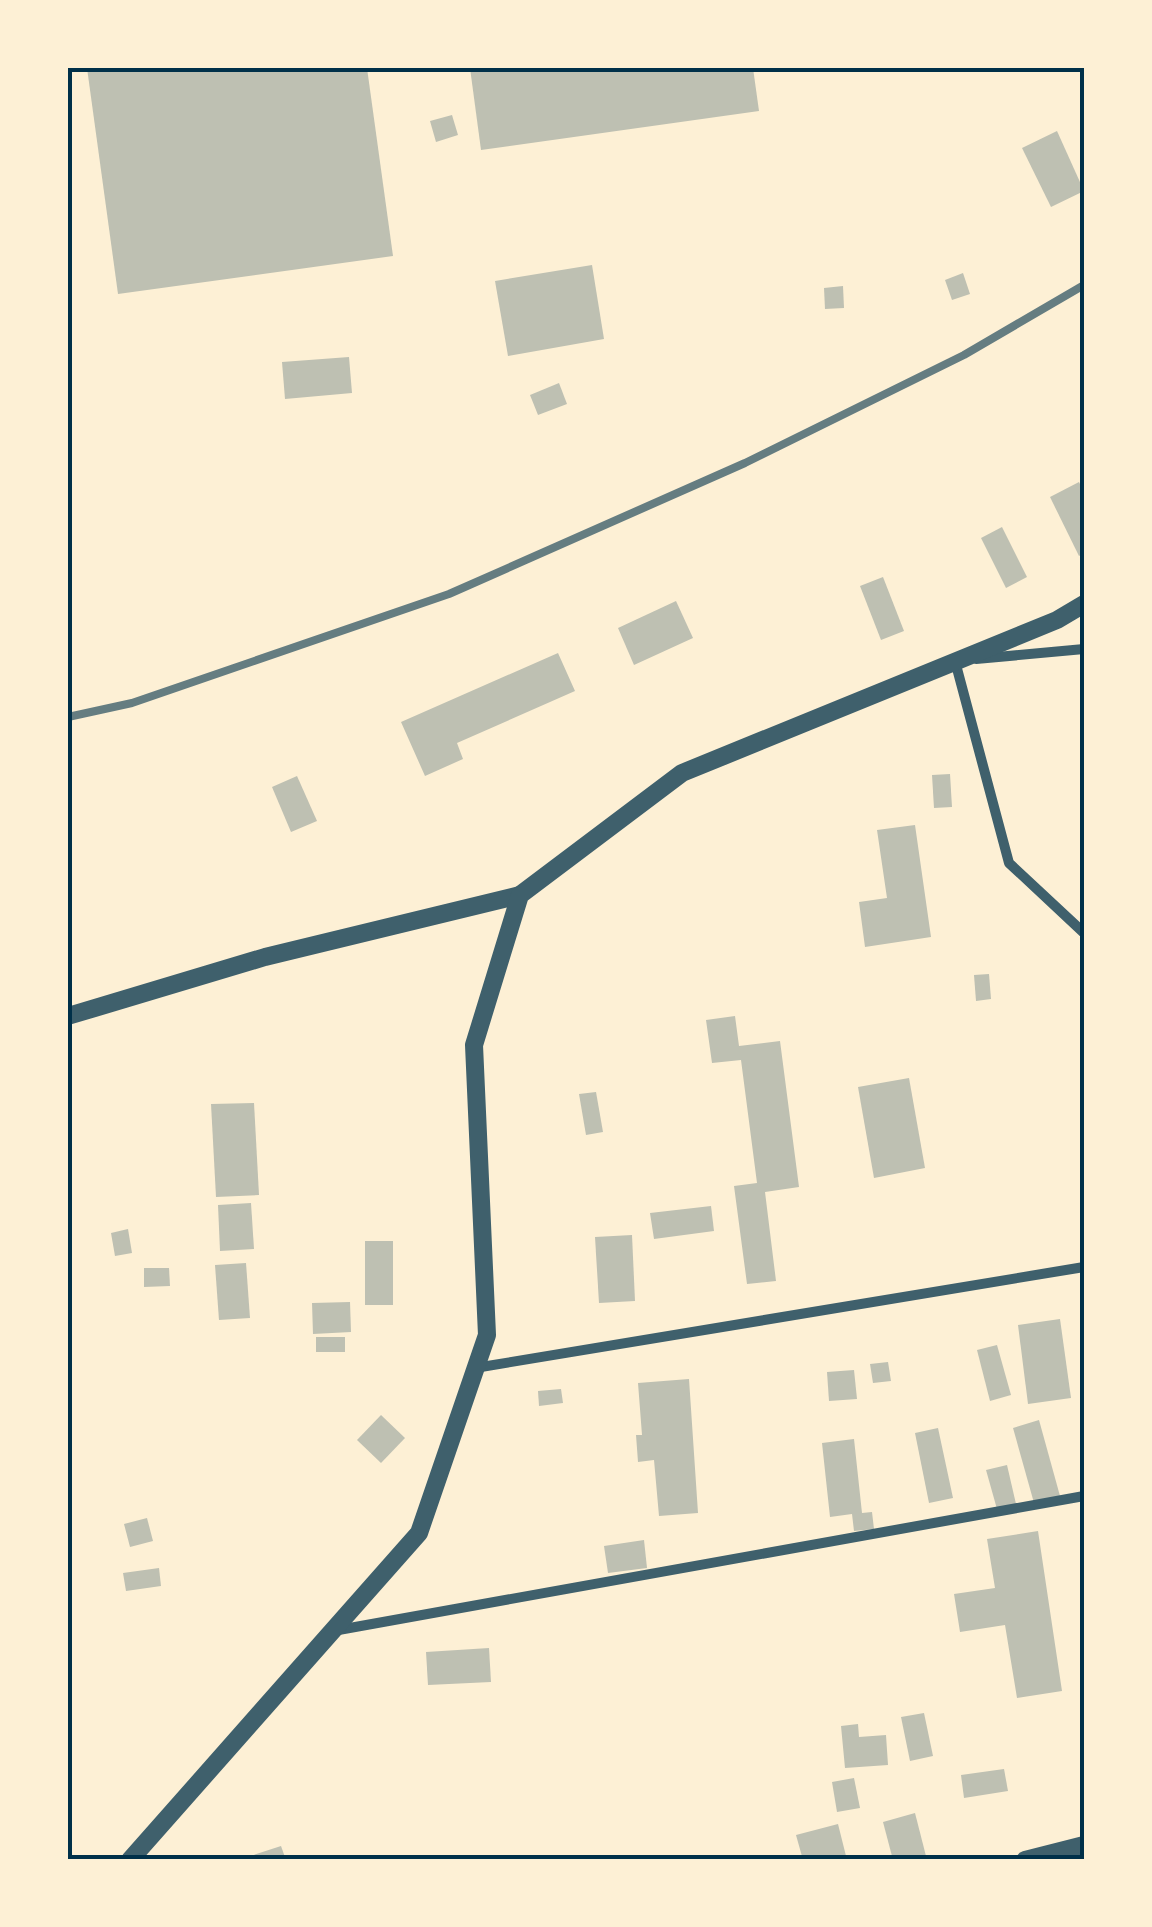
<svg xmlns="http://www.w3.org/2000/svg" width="1152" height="1927" viewBox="0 0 1152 1927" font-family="'Sofia Sans Condensed',sans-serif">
<rect width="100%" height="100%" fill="#fdf0d5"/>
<g fill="#bec0b2">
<polygon points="87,68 367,68 393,256 118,294"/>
<polygon points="470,68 753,68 759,111 481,150"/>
<polygon points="452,115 458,135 436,142 430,121"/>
<polygon points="1057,131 1084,191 1051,207 1022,148"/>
<polygon points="592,265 604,339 508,356 495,281"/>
<polygon points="963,273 970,294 952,300 945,280"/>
<polygon points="843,286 844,308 825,309 824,288"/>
<polygon points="349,357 352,393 285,399 282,362"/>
<polygon points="559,383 567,404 538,415 530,395"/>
<polygon points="1079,482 1084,492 1084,553 1079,556 1050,497"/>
<polygon points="1002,527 1027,577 1006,588 981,538"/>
<polygon points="883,577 904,631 881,640 860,586"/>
<polygon points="676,601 693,638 634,665 618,628"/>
<polygon points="558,653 575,691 457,743 463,759 425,776 401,722"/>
<polygon points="950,774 952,807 934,808 932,775"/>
<polygon points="297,776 317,821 291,832 272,787"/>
<polygon points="915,825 931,937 865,947 859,902 887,898 877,830"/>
<polygon points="989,974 991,999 976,1001 974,975"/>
<polygon points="735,1016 739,1046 780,1041 799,1187 765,1192 776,1281 747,1284 734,1186 757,1183 741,1060 712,1063 706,1020"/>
<polygon points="909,1078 925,1168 874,1178 858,1087"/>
<polygon points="596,1092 603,1132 586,1135 579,1094"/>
<polygon points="254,1103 259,1195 216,1197 211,1104"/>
<polygon points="251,1203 254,1249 220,1251 218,1205"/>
<polygon points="711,1206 714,1231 654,1239 650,1213"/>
<polygon points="128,1229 132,1253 115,1256 111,1233"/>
<polygon points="632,1235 635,1301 599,1303 595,1237"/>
<rect x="365" y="1241" width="28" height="64"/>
<polygon points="246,1263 250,1318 219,1320 215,1265"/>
<polygon points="144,1268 169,1268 170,1286 144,1287"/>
<polygon points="350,1302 351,1332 313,1334 312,1303"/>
<polygon points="1060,1319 1071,1398 1028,1404 1018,1325"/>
<rect x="316" y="1337" width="29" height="15"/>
<polygon points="997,1345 1011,1395 990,1401 977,1350"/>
<polygon points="888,1362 891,1381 873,1383 870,1364"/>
<polygon points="854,1370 857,1399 829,1401 827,1372"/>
<polygon points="689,1379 698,1513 659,1516 654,1460 638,1462 636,1435 642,1435 638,1383"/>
<polygon points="561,1389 563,1403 539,1406 538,1391"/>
<polygon points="381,1415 405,1438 381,1463 357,1440"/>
<polygon points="1039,1420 1060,1496 1034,1503 1013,1428"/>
<polygon points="938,1428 953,1498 929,1503 915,1433"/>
<polygon points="854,1439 862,1513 872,1512 874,1529 854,1531 852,1514 830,1517 822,1443"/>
<polygon points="1007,1465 1016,1504 997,1509 986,1470"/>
<polygon points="147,1518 153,1541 130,1547 124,1524"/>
<polygon points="1038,1531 1062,1691 1017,1698 1005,1625 960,1632 954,1594 995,1588 987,1539"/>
<polygon points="644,1540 647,1568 608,1573 604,1546"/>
<polygon points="159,1568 161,1586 126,1591 123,1573"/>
<polygon points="489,1648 491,1682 428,1685 426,1652"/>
<polygon points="924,1713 933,1756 910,1761 901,1717"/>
<polygon points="858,1724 859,1737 886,1735 888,1765 845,1768 841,1726"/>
<polygon points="1004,1769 1008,1791 964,1798 961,1775"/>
<polygon points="854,1778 860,1808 837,1812 832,1782"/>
<polygon points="915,1813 927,1860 893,1860 883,1822"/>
<polygon points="838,1824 847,1860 803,1860 796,1835"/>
<polygon points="281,1846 286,1860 241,1860 241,1859"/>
</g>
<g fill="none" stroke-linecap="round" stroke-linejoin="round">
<g stroke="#3f606c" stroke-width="10">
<polyline points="976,659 1084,649"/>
<polyline points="959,661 955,661 1009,863 1084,933"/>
<polyline points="475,1368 1084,1267"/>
<polyline points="333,1631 1084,1496"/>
</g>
<g stroke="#3f606c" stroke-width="18">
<polyline points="68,1016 265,957 520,895"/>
<polyline points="130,1860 419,1533 487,1335 474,1045 520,895 682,773 1057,620 1084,604"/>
<polyline points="1025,1860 1084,1845"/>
</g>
<polyline stroke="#657d81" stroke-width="8" points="68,717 132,703 449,594 745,463 964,355 1084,285"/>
</g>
<rect width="1152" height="1927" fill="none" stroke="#fdf0d5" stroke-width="140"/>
<rect x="70" y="70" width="1012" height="1787" fill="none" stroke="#003049" stroke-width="4"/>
</svg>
